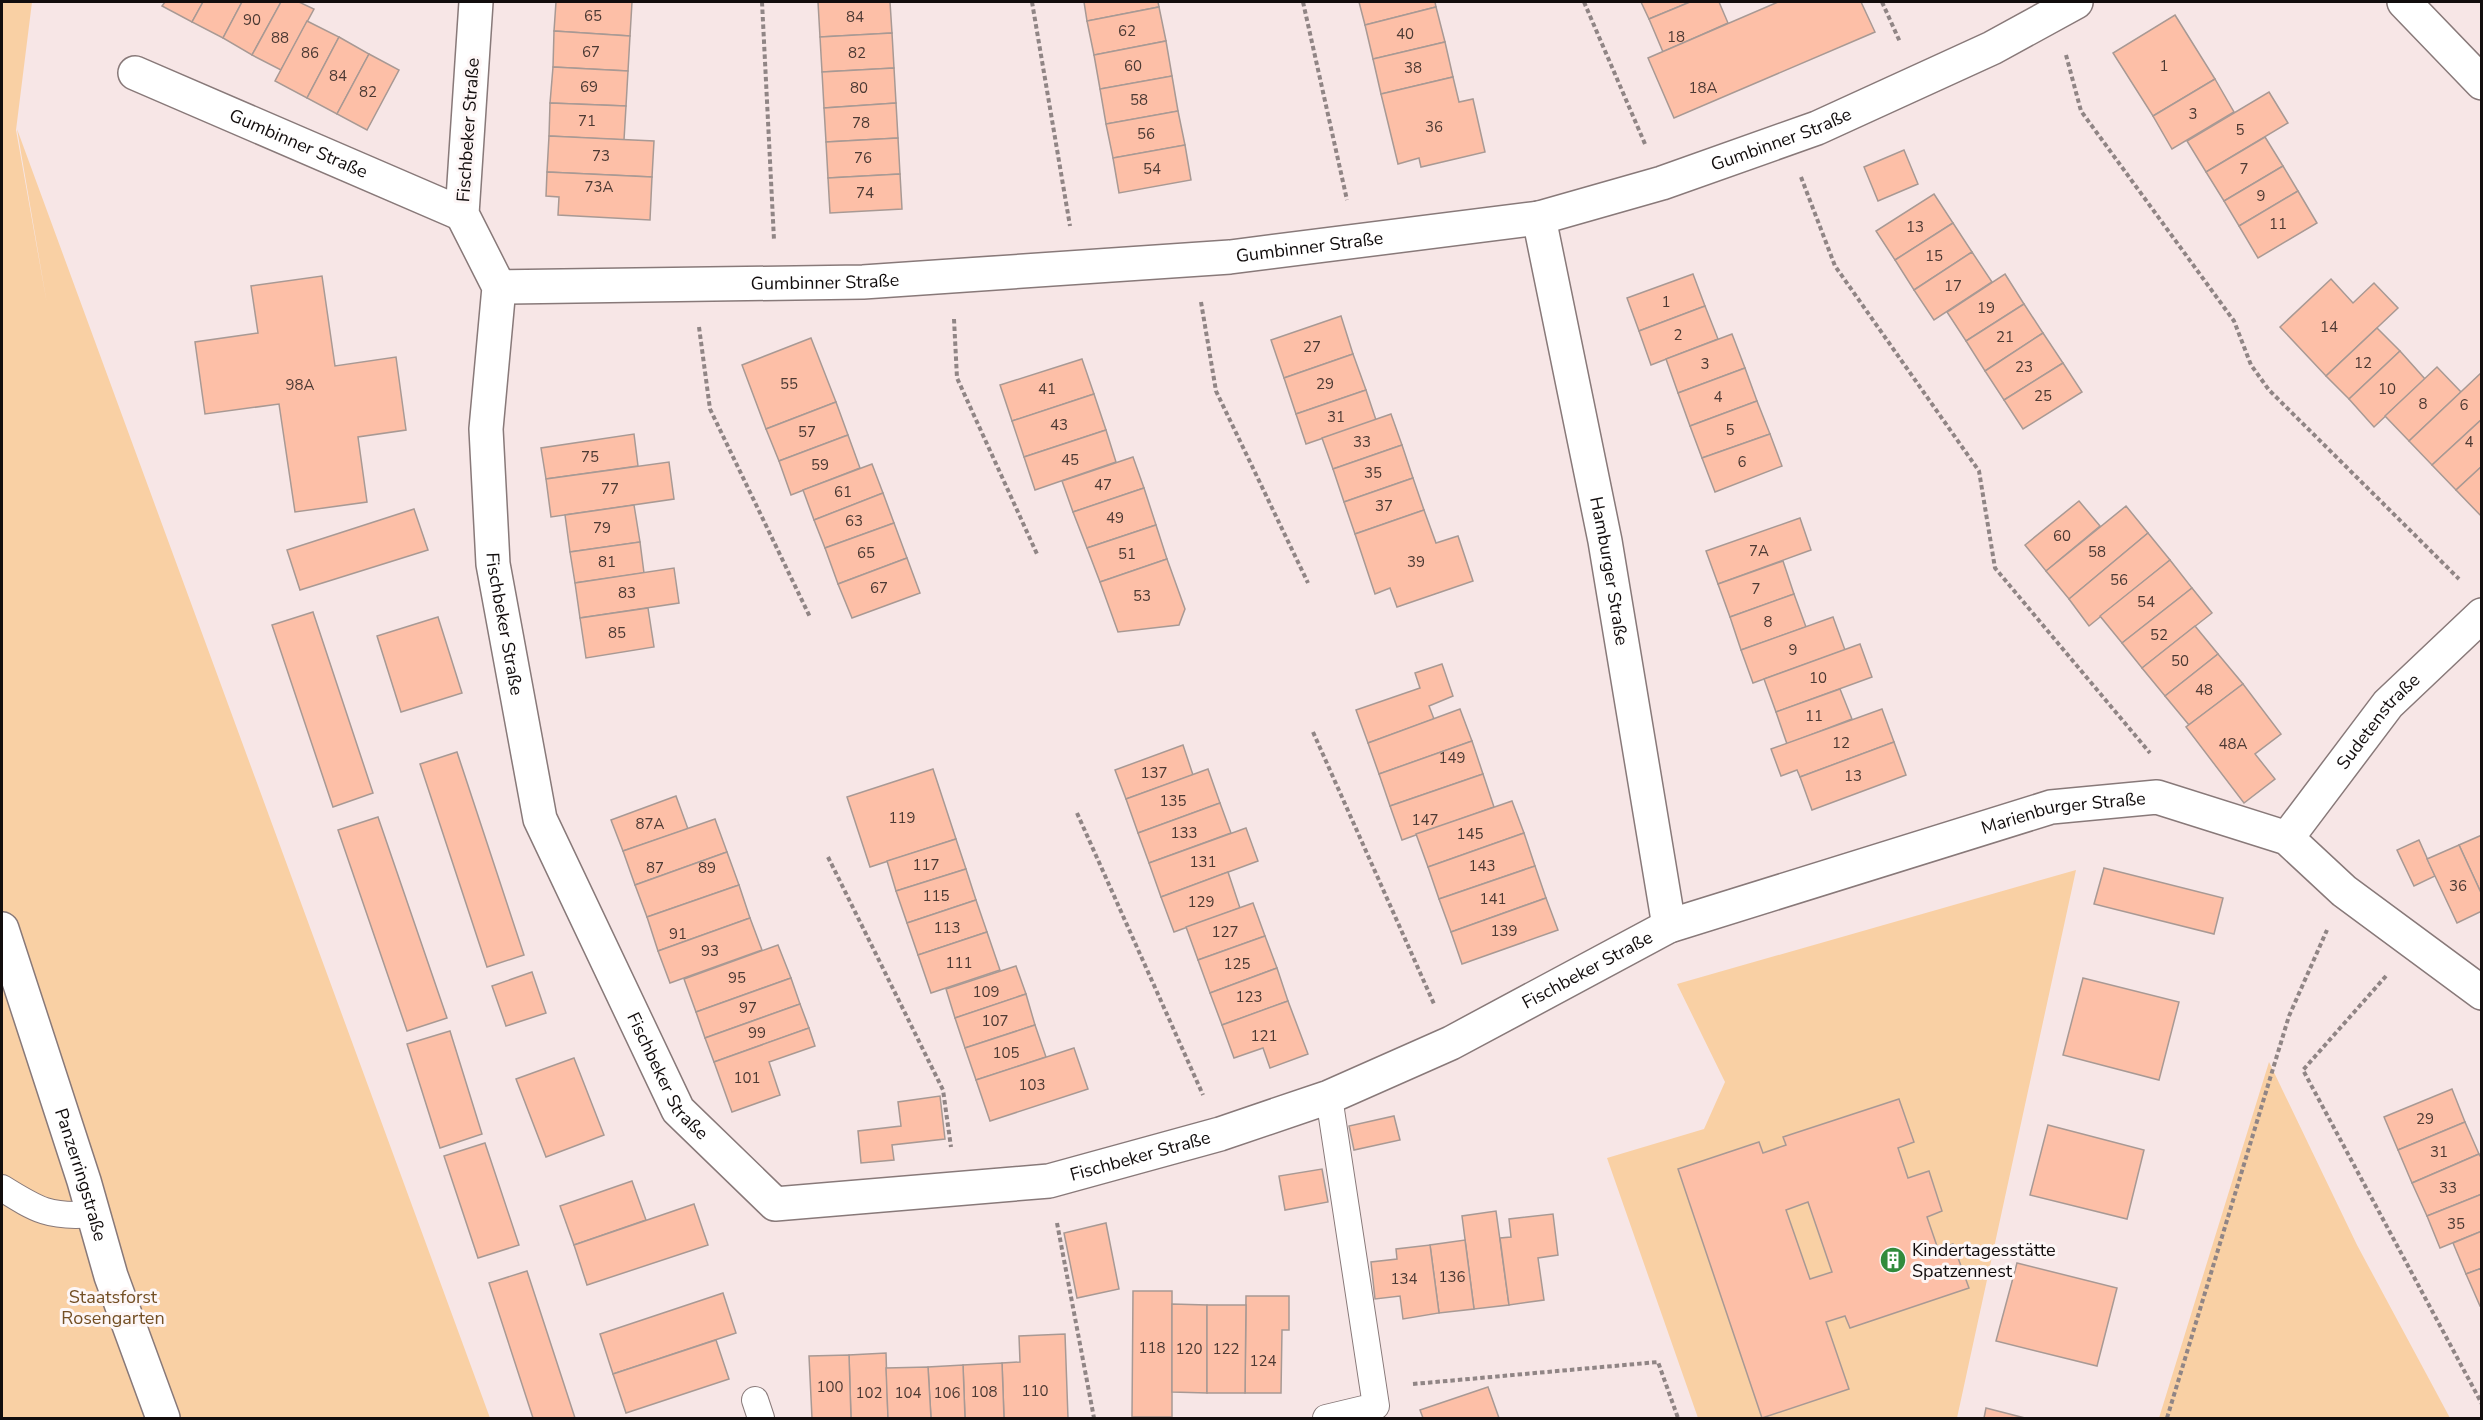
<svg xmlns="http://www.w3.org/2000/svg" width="2483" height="1420" viewBox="0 0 2483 1420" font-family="'Nunito Sans',sans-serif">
<rect width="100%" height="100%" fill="#f7e6e6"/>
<g fill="#f9d0a4">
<polygon points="2,2 32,2 16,130 47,304 17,129 490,1418 2,1418"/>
<polygon points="2076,870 1957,1418 1698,1418 1607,1158 1704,1129 1725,1082 1677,984"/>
<polygon points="2269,1062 2357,1245 2450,1418 2159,1418"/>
</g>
<g fill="#fdbfa7" stroke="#a89994" stroke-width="1.5" fill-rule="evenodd">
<polygon points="165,2 203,2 192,22 162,6"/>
<polygon points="203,2 242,2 223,38 192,22"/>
<polygon points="242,2 281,2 252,55 223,38"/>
<polygon points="281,2 299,2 314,9 281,70 252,55"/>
<polygon points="556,2 632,2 630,36 554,31"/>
<polygon points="818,2 890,2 892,33 820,37"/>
<polygon points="1084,2 1158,2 1159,7 1087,21"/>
<polygon points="1359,2 1435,2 1436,7 1365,25"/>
<polygon points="1641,2 1690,2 1649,19"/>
<polygon points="1690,2 1719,2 1728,23 1663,52 1649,19"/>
<polygon points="1778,2 1861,2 1875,32 1674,118 1648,58"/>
<polygon points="1159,7 1166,41 1094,55 1087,21"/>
<polygon points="1436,7 1445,42 1373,59 1365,25"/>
<polygon points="2175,15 2215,79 2153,116 2113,53"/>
<polygon points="307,21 339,37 307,98 275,81"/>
<polygon points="554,31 630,36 628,71 553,67"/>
<polygon points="892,33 894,68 822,72 820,37"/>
<polygon points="339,37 369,54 337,114 307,98"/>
<polygon points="1166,41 1172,76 1100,89 1094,55"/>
<polygon points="1445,42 1453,77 1381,94 1373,59"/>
<polygon points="369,54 399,70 367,130 337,114"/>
<polygon points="553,67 628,71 626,106 550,103"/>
<polygon points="894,68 896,103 824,108 822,72"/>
<polygon points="1172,76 1178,111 1106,124 1100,89"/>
<polygon points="1453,77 1459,102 1473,99 1485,152 1421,167 1419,158 1398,164 1381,94"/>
<polygon points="2215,79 2234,112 2172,149 2153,116"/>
<polygon points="2269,92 2288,123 2206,172 2187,141"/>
<polygon points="550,103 626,106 624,140 549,136"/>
<polygon points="896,103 898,138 826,142 824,108"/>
<polygon points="1178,111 1185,145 1113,158 1106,124"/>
<polygon points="549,136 654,141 652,177 547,172"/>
<polygon points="2265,137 2283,166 2224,201 2206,172"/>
<polygon points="898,138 900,174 828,178 826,142"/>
<polygon points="1185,145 1191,180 1119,193 1113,158"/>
<polygon points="1904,150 1918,184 1878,201 1864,167"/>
<polygon points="2283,166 2298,191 2239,226 2224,201"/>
<polygon points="547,172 652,177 650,220 558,215 559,197 546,196"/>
<polygon points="900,174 902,209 830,213 828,178"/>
<polygon points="2298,191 2317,223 2258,258 2239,226"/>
<polygon points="1934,194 1953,223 1895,260 1876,231"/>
<polygon points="1953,223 1972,252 1914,290 1895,260"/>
<polygon points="1972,252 1992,282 1934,320 1914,290"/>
<polygon points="1693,274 1705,306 1639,331 1627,298"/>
<polygon points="2005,274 2024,304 1966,341 1947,312"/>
<polygon points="322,276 335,366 396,357 406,430 358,437 367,502 295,512 279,404 205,414 195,342 258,333 251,286"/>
<polygon points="2331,279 2353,303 2374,283 2398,308 2326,376 2280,327"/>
<polygon points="2024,304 2043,333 1985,371 1966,341"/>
<polygon points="1705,306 1718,339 1651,365 1639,331"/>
<polygon points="1341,316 1353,354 1284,378 1271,340"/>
<polygon points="2377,328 2400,351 2349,399 2326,376"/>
<polygon points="2043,333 2063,363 2004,400 1985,371"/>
<polygon points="1732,334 1745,368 1678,393 1666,359"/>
<polygon points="811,338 836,402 766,429 742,365"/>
<polygon points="2400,351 2425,379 2374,427 2349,399"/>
<polygon points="1353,354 1366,390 1296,414 1284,378"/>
<polygon points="1082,359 1094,394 1012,421 1000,385"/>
<polygon points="2063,363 2082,392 2023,429 2004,400"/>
<polygon points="2437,367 2461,392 2409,441 2385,416"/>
<polygon points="1745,368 1757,401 1690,426 1678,393"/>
<polygon points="2482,372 2482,419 2432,465 2409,441"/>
<polygon points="1366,390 1376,420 1306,444 1296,414"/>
<polygon points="1094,394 1106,430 1024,457 1012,421"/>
<polygon points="1757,401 1770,434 1702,458 1690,426"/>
<polygon points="836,402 848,435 779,461 766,429"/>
<polygon points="1391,414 1402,445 1333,469 1322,438"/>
<polygon points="2482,419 2482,466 2456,490 2432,465"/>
<polygon points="1106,430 1116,462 1035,490 1024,457"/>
<polygon points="634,434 638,466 546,479 541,448"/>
<polygon points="1770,434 1782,466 1715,492 1702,458"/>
<polygon points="848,435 860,468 791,495 779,461"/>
<polygon points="1402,445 1413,478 1344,502 1333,469"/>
<polygon points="1133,457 1144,488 1073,512 1062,481"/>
<polygon points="669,462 674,499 551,517 546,479"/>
<polygon points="872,464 883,493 814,520 803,490"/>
<polygon points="2482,466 2482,517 2456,490"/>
<polygon points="1413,478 1424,510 1355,534 1344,502"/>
<polygon points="1144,488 1156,525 1087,548 1073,512"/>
<polygon points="883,493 894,523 825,548 814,520"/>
<polygon points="2079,501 2100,526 2046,571 2025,545"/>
<polygon points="634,505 640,542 570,552 565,515"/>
<polygon points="2126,506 2148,533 2069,599 2046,571"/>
<polygon points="414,509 428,550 300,590 287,550"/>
<polygon points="1424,510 1436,543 1458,536 1473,581 1397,607 1390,588 1375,594 1355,534"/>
<polygon points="1800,518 1811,550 1718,584 1706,551"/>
<polygon points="894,523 907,558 838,584 825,548"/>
<polygon points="1156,525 1167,559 1100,582 1087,548"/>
<polygon points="2148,533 2170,560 2089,626 2069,599"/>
<polygon points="640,542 644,573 575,583 570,552"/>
<polygon points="907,558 920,593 852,618 838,584"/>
<polygon points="1167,559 1185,609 1179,625 1118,632 1100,582"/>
<polygon points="2170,560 2192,588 2122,643 2100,616"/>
<polygon points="1783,561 1794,594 1730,617 1718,584"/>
<polygon points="674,568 679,603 580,618 575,583"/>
<polygon points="2192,588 2212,613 2142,668 2122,643"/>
<polygon points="1794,594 1806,627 1741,650 1730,617"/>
<polygon points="648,608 654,647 586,658 580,618"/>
<polygon points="313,612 373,793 333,807 272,625"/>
<polygon points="438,617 462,693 401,712 377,636"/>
<polygon points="1833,617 1845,650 1753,683 1741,650"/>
<polygon points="2195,626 2218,654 2165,696 2142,668"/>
<polygon points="1860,644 1872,677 1776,712 1764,679"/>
<polygon points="2218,654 2243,684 2189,725 2165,696"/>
<polygon points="1442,664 1453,696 1429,706 1434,719 1368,743 1356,710 1420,688 1415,673"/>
<polygon points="2243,684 2281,734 2255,754 2275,779 2244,803 2186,727"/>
<polygon points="1840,689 1852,719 1787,744 1776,712"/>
<polygon points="1460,709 1472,741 1379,774 1368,743"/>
<polygon points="1882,709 1894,742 1800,777 1797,770 1781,776 1771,749"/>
<polygon points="1472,741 1483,774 1390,806 1379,774"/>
<polygon points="1894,742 1906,775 1812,810 1800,777"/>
<polygon points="1183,745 1193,775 1126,799 1115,770"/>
<polygon points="457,752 524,955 487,967 420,764"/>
<polygon points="933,769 956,839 870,867 847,797"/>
<polygon points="1208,769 1220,803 1138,833 1126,799"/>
<polygon points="1483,774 1494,807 1402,840 1390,806"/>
<polygon points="676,796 688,829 623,851 611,820"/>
<polygon points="1512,801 1524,833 1428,867 1416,834"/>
<polygon points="1220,803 1231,833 1149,863 1138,833"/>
<polygon points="378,817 447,1018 407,1031 338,830"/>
<polygon points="715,819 727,852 635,885 623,851"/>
<polygon points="1246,828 1258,861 1161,897 1149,863"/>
<polygon points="1524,833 1535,866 1439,899 1428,867"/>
<polygon points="2482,835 2482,895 2459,845"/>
<polygon points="956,839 966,869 896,891 887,861"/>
<polygon points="2419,840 2435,876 2414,886 2397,850"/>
<polygon points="2459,845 2482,895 2482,911 2457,923 2427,859"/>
<polygon points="727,852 739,885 647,917 635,885"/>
<polygon points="1535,866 1546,898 1451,932 1439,899"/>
<polygon points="2104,868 2223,898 2214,934 2094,904"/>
<polygon points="966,869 976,900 907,923 896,891"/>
<polygon points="1228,872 1240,908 1174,932 1161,897"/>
<polygon points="739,885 750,918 658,951 647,917"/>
<polygon points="1546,898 1558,930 1462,964 1451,932"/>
<polygon points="976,900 987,932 918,955 907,923"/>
<polygon points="1253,903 1265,936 1198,960 1186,927"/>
<polygon points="750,918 762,950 670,983 658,951"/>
<polygon points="987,932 1000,970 931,993 918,955"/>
<polygon points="1265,936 1277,968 1210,993 1198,960"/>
<polygon points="778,945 791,978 696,1012 684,979"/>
<polygon points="1016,966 1026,994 955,1018 946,989"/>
<polygon points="1277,968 1288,1001 1222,1025 1210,993"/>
<polygon points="532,972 546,1013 506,1026 492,986"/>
<polygon points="791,978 800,1004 705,1038 696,1012"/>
<polygon points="2083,978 2179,1002 2159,1080 2063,1055"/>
<polygon points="1026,994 1035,1025 965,1048 955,1018"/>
<polygon points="1288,1001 1308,1054 1270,1068 1263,1048 1234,1058 1222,1025"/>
<polygon points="800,1004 809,1028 714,1062 705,1038"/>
<polygon points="1035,1025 1046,1057 976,1080 965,1048"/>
<polygon points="809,1028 815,1046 769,1062 780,1095 732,1112 714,1062"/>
<polygon points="450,1031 482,1134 440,1148 407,1044"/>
<polygon points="1074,1048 1088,1089 990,1121 976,1080"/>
<polygon points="574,1058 604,1135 546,1157 516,1079"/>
<polygon points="2452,1089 2465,1122 2398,1150 2384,1117"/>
<polygon points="940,1096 945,1139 892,1145 894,1160 861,1163 858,1131 901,1126 898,1102"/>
<path d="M1899,1099L1914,1142L1898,1148L1908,1178L1929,1171L1942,1211L1927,1217L1938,1249L1953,1244L1969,1288L1850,1328L1845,1316L1826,1322L1849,1389L1762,1418L1678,1169L1759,1142L1763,1153L1786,1145L1783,1137ZM1808,1202L1832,1272L1810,1279L1786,1210Z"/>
<polygon points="1394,1116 1400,1140 1354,1150 1349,1126"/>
<polygon points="2465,1122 2479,1154 2412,1183 2398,1150"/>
<polygon points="2048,1125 2144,1150 2127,1219 2030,1195"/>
<polygon points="485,1143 519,1245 478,1258 444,1156"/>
<polygon points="2479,1154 2482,1159 2482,1194 2427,1216 2412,1183"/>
<polygon points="1322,1169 1328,1202 1285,1210 1279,1176"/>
<polygon points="632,1181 646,1220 574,1245 560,1206"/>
<polygon points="2482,1194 2482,1231 2440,1248 2427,1216"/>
<polygon points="694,1204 708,1245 587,1285 574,1245"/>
<polygon points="1496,1211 1509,1305 1474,1309 1462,1216"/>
<polygon points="1553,1214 1558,1255 1538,1258 1544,1300 1509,1305 1500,1238 1511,1237 1509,1219"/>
<polygon points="1106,1223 1119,1289 1077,1298 1064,1233"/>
<polygon points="2482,1231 2482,1268 2466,1274 2453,1243"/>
<polygon points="1465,1240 1474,1309 1439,1313 1430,1245"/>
<polygon points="1430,1245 1439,1313 1403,1319 1400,1296 1375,1299 1371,1262 1397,1259 1396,1249"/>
<polygon points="2017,1263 2117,1288 2097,1366 1996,1341"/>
<polygon points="2482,1268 2482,1305 2480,1306 2466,1274"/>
<polygon points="527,1271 575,1418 533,1418 489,1283"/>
<polygon points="1133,1291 1172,1291 1172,1417 1132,1417"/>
<polygon points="723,1293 736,1333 613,1374 600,1334"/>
<polygon points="1246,1296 1289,1296 1289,1330 1282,1330 1281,1393 1245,1393"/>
<polygon points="1172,1304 1207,1305 1207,1393 1172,1392"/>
<polygon points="1207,1305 1246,1305 1245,1393 1207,1393"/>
<polygon points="1065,1334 1068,1418 1004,1418 1002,1363 1020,1362 1019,1336"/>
<polygon points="716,1340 729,1379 626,1413 613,1374"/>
<polygon points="886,1353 888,1418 851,1418 849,1355"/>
<polygon points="849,1355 851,1418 812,1418 809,1356"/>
<polygon points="1002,1363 1004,1418 965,1418 963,1365"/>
<polygon points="963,1365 965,1418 931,1418 928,1367"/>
<polygon points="928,1367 931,1418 888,1418 886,1368"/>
<polygon points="1488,1387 1499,1418 1423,1418 1420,1410"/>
<polygon points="1986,1408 2025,1418 1984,1418"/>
</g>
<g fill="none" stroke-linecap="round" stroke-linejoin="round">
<defs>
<g id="service">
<path d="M2,1188C37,1210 50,1218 93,1214"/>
<polyline points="755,1400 761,1418"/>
<polyline points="1326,1418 1376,1406 1329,1097"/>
</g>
<g id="minor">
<path id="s1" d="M476,2L462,214L499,287L486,429L493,564L540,819L678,1110L775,1204L1049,1181L1220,1134L1329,1097L1451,1043L1669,926L2051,807L2157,797L2287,838L2344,891L2482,993"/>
<polyline points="2404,2 2482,83"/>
<path id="s2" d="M135,73L462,214"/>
<path id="s3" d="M1539,218L1605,541L1669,926"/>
<path id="s4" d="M499,287L863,282L951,276L1230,257L1539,218L1662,183L1817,128L1992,48L2076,2"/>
<path id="s5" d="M2287,838L2388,704L2482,615"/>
<path id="s6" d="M2,929L84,1181L111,1276L163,1418"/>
</g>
</defs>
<use href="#service" stroke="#887979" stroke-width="28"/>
<use href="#minor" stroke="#887979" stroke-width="36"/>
<g stroke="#908585" stroke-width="4" stroke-dasharray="4.5 3" stroke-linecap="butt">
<polyline points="762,2 774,240"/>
<polyline points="1032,2 1070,226"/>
<polyline points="1303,2 1347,200"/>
<polyline points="1584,2 1645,144"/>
<polyline points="1882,2 1900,42"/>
<polyline points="2066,55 2081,111 2234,321 2251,365 2269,390 2459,579"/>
<polyline points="1801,177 1835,266 1979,471 1995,568 2150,753"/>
<polyline points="1201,302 1216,391 1308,583"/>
<polyline points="954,319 957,378 1037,554"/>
<polyline points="699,327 710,409 810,617"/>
<polyline points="1313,732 1434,1004"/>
<polyline points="1077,813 1203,1095"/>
<polyline points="828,857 943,1090 951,1147"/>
<polyline points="2386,976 2303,1070 2482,1404"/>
<polyline points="1057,1223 1094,1418"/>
<polyline points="1413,1384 1658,1362 1678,1418"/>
<polyline points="2167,1418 2289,1016 2327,930"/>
</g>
<use href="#service" stroke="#fff" stroke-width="26"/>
<use href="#minor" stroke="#fff" stroke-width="33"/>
</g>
<defs>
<symbol id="building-disc" viewBox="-11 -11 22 22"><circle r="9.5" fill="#318b3c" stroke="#fdf6f6"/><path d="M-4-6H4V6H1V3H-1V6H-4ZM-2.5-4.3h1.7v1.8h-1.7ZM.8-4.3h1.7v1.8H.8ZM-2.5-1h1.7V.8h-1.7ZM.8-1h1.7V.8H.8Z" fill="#fff"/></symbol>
</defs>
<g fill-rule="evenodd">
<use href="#building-disc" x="1878" y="1245" width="30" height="30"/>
</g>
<g text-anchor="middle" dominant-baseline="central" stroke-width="6" stroke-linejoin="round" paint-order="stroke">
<g font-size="15" fill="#4d3a34">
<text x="593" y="16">65</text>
<text x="855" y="17">84</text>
<text x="252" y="20">90</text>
<text x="1127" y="31">62</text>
<text x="1405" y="34">40</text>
<text x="1676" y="37">18</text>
<text x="280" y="38">88</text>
<text x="591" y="52">67</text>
<text x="310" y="53">86</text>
<text x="857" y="53">82</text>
<text x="1133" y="66">60</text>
<text x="2164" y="66">1</text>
<text x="1413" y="68">38</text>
<text x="338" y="76">84</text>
<text x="589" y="87">69</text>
<text x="859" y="88">80</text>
<text x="1703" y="88">18A</text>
<text x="368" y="92">82</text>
<text x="1139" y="100">58</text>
<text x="2193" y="114">3</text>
<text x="587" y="121">71</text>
<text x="861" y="123">78</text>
<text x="1434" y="127">36</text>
<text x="2240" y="130">5</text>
<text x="1146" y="134">56</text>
<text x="601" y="156">73</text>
<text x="863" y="158">76</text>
<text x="1152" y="169">54</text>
<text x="2244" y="169">7</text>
<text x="599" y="187">73A</text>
<text x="865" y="193">74</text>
<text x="2261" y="196">9</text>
<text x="2278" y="224">11</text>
<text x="1915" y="227">13</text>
<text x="1934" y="256">15</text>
<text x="1953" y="286">17</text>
<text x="1666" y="302">1</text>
<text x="1986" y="308">19</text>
<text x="2329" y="327">14</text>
<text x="1678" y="335">2</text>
<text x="2005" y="337">21</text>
<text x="1312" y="347">27</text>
<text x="2363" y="363">12</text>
<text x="1705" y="364">3</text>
<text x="2024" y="367">23</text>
<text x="789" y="384">55</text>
<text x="1325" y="384">29</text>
<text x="300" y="385">98A</text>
<text x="1047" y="389">41</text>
<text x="2387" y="389">10</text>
<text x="2043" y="396">25</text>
<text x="1718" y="397">4</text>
<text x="2423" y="404">8</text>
<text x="2464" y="405">6</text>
<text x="1336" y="417">31</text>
<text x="1059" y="425">43</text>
<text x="1730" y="430">5</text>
<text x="807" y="432">57</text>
<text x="1362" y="442">33</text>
<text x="2469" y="442">4</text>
<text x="590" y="457">75</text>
<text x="1070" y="460">45</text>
<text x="1742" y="462">6</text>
<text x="820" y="465">59</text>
<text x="1373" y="473">35</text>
<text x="1103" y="485">47</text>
<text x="610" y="489">77</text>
<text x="843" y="492">61</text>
<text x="1384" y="506">37</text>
<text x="1115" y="518">49</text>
<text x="854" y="521">63</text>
<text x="602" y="528">79</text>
<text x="2062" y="536">60</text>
<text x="1759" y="551">7A</text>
<text x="2097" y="552">58</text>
<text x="866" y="553">65</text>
<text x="1127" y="554">51</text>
<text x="607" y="562">81</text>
<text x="1416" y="562">39</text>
<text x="2119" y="580">56</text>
<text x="879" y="588">67</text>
<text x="1756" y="589">7</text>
<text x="627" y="593">83</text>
<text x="1142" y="596">53</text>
<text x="2146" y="602">54</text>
<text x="1768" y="622">8</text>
<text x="617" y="633">85</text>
<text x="2159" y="635">52</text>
<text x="1793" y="650">9</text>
<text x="2180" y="661">50</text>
<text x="1818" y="678">10</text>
<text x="2204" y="690">48</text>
<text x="1814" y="716">11</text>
<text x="1841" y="743">12</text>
<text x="2233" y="744">48A</text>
<text x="1452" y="758">149</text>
<text x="1154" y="773">137</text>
<text x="1853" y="776">13</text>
<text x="1173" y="801">135</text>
<text x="902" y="818">119</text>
<text x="1425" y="820">147</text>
<text x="650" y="824">87A</text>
<text x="1184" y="833">133</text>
<text x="1470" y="834">145</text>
<text x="1203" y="862">131</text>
<text x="926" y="865">117</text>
<text x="1482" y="866">143</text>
<text x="655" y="868">87</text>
<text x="707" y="868">89</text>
<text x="2458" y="886">36</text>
<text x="936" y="896">115</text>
<text x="1493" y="899">141</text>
<text x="1201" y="902">129</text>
<text x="947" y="928">113</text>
<text x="1504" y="931">139</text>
<text x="1225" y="932">127</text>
<text x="678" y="934">91</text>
<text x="710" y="951">93</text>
<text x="959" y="963">111</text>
<text x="1237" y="964">125</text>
<text x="737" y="978">95</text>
<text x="986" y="992">109</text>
<text x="1249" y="997">123</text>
<text x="748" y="1008">97</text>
<text x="995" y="1021">107</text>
<text x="757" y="1033">99</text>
<text x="1264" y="1036">121</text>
<text x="1006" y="1053">105</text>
<text x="747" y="1078">101</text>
<text x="1032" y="1085">103</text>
<text x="2425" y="1119">29</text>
<text x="2439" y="1152">31</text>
<text x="2448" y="1188">33</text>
<text x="2456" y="1224">35</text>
<text x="1452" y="1277">136</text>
<text x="1404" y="1279">134</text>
<text x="1152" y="1348">118</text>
<text x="1189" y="1349">120</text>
<text x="1226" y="1349">122</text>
<text x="1263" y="1361">124</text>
<text x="830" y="1387">100</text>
<text x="1035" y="1391">110</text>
<text x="984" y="1392">108</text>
<text x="869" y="1393">102</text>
<text x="908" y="1393">104</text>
<text x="947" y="1393">106</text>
</g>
<g font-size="18" fill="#120d0d" stroke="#fdf6f6">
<text transform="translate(468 130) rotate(-86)">Fischbeker Straße</text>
<text stroke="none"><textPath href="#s4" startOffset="1298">Gumbinner Straße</textPath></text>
<text stroke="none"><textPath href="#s2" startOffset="178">Gumbinner Straße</textPath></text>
<text stroke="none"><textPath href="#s4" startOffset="812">Gumbinner Straße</textPath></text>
<text stroke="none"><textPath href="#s4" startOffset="326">Gumbinner Straße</textPath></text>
<text stroke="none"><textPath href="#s3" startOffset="360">Hamburger Straße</textPath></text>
<text stroke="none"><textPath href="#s1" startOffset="633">Fischbeker Straße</textPath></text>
<text stroke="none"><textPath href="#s5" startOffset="148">Sudetenstraße</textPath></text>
<text stroke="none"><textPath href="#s1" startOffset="2648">Marienburger Straße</textPath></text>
<text stroke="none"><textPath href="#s1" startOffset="2144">Fischbeker Straße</textPath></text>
<text stroke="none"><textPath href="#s1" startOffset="1119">Fischbeker Straße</textPath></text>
<text stroke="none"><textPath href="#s1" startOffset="1658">Fischbeker Straße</textPath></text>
<text stroke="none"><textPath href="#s6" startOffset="258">Panzerringstraße</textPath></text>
</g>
<g font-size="18" fill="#120d0d" stroke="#fdf6f6" text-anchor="start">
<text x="1912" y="1250">Kindertagesstätte<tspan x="1912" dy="21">Spatzennest</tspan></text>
</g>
<g font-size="18" fill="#734f24" stroke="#fdf6f6">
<text x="113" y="1297">Staatsforst<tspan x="113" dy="21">Rosengarten</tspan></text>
</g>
</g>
<rect width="2483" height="1420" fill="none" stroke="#120d0d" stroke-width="6"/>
</svg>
